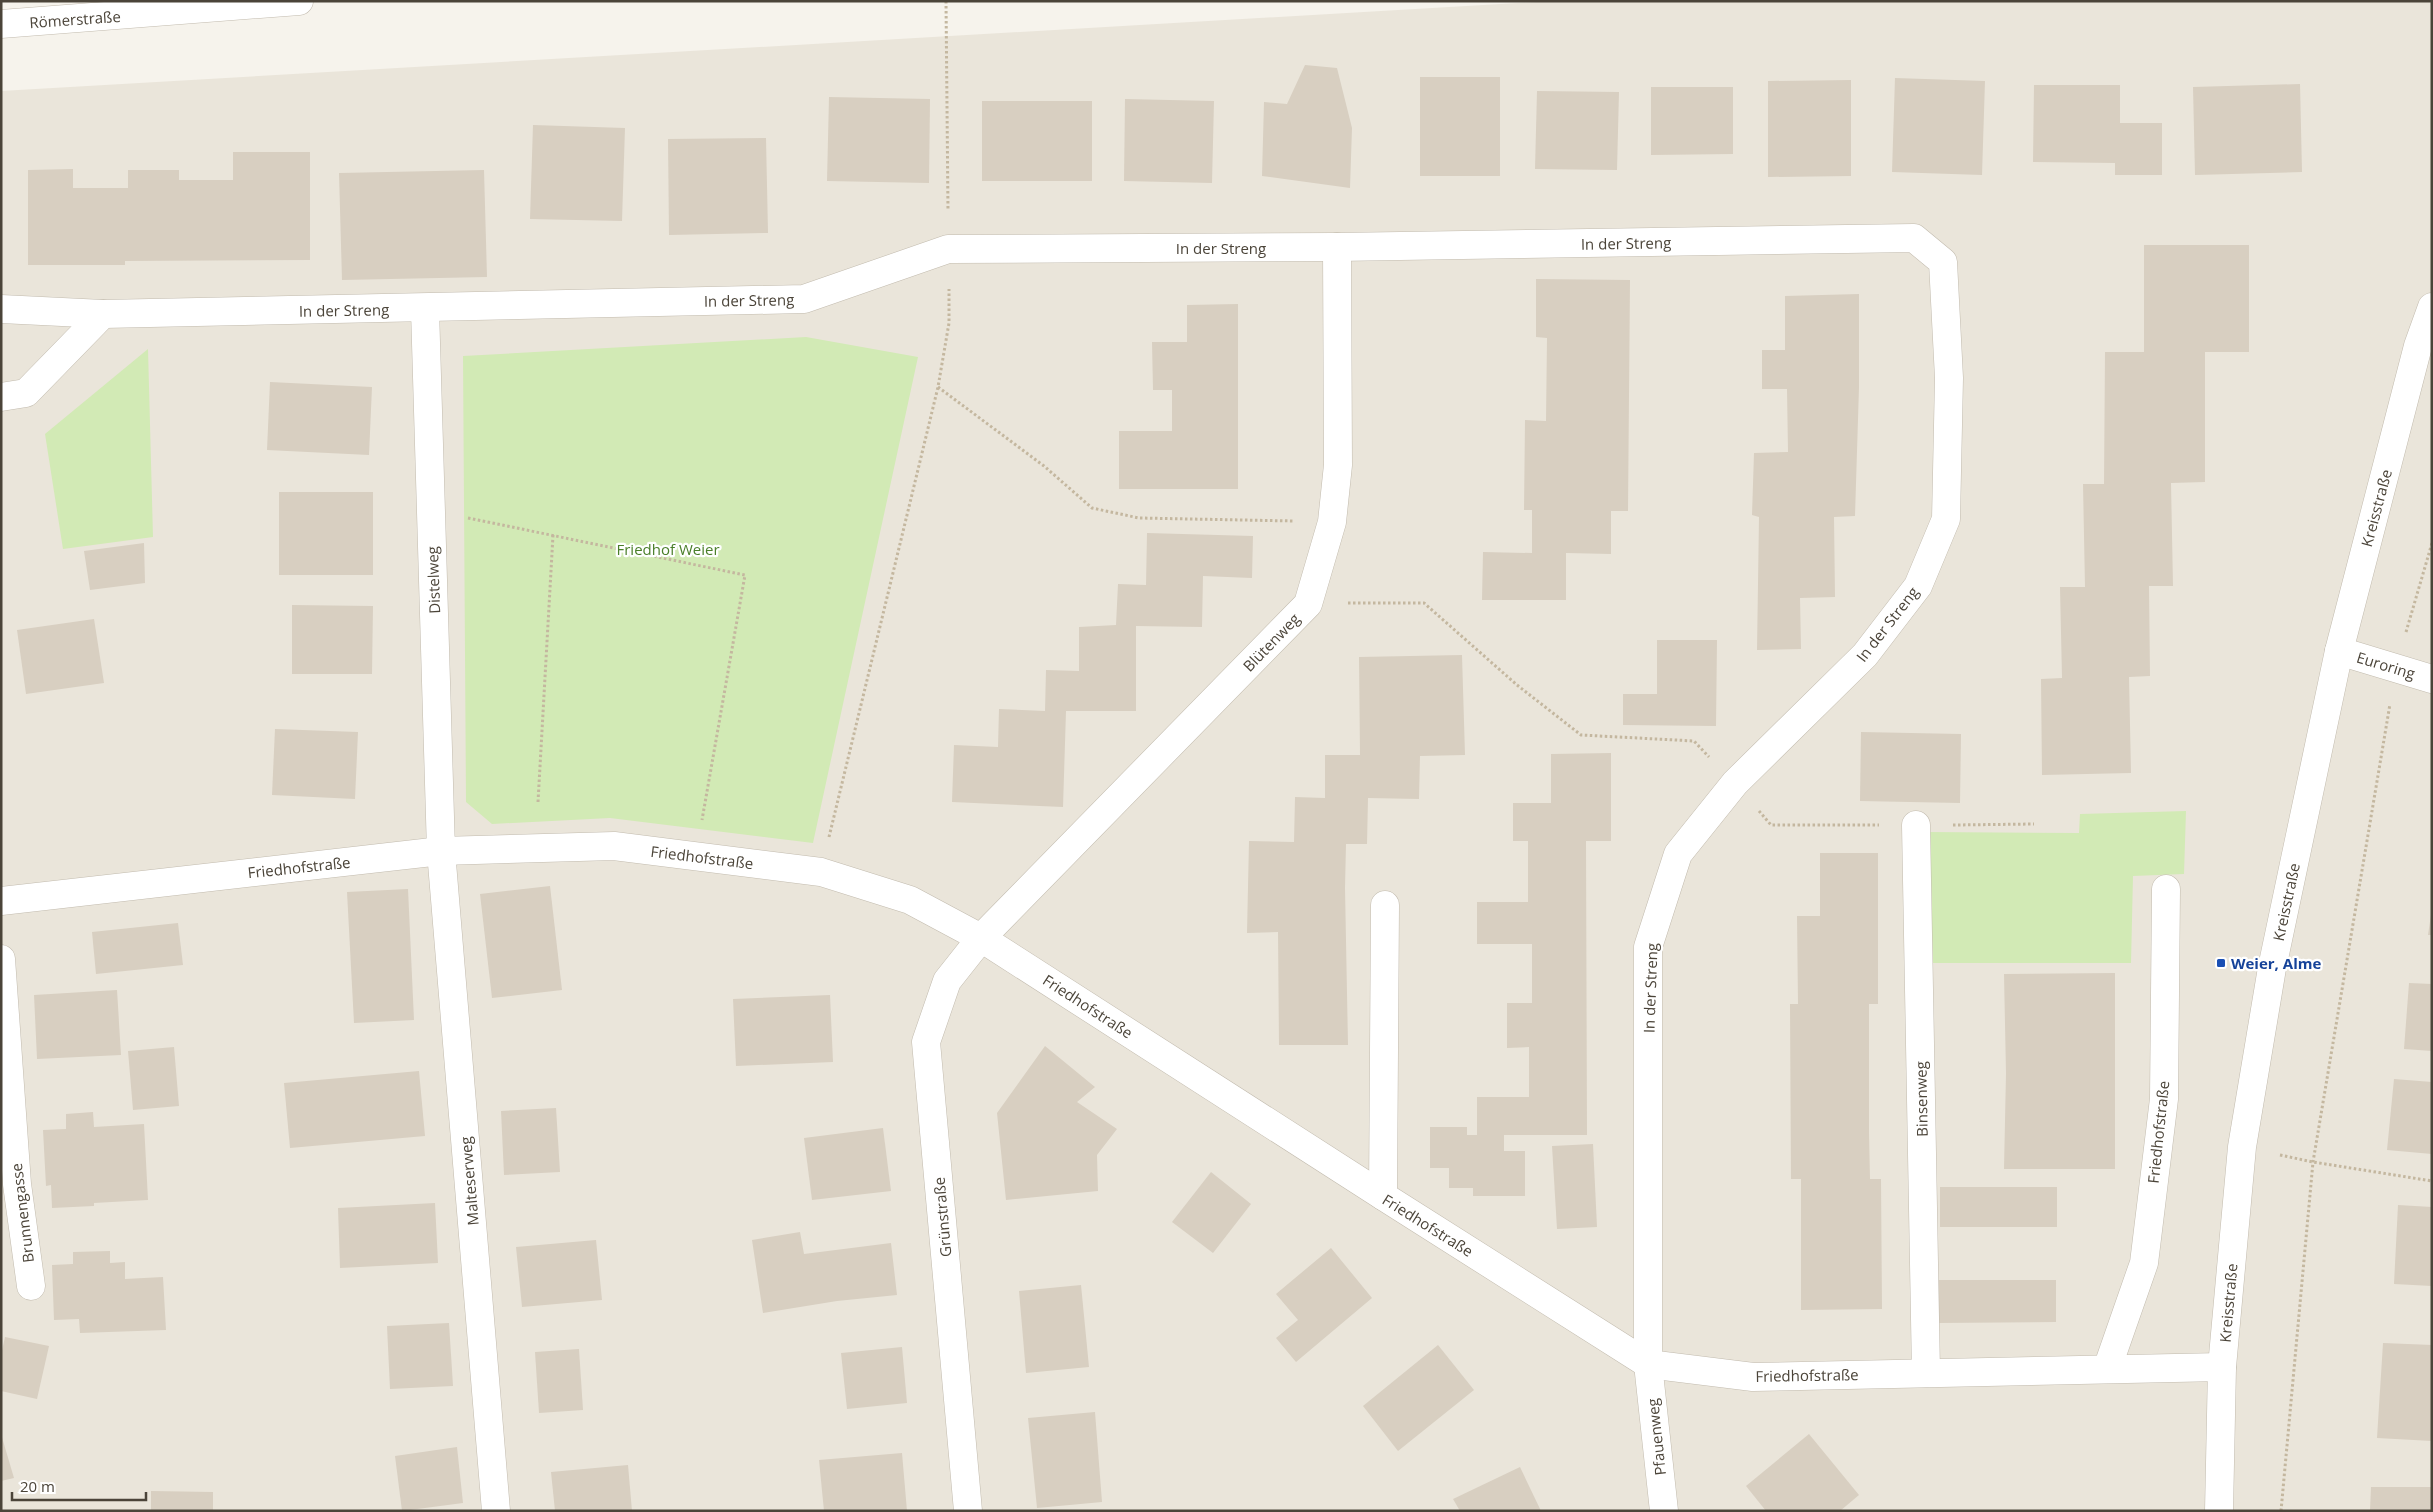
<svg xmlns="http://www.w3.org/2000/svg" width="2433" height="1512" viewBox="0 0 2433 1512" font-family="'Open Sans',sans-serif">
<rect width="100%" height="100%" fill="#f6f3ec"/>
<polygon fill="#eae5da" points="1554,1 2432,1 2432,1511 1,1511 1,91"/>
<g fill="#d2eab5">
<polygon points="806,337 918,357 813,843 610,818 492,824 466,802 463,356"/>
<polygon points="148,349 153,537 63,549 45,434"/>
<polygon points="2186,811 2184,874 2133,876 2131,963 1928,963 1925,832 2079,833 2080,814"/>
</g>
<g fill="#d8cfc1">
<polygon points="1305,65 1337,68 1352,128 1350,188 1262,176 1264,102 1287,104"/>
<rect x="1420" y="77" width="80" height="99"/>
<polygon points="1895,78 1985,81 1982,175 1892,172"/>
<polygon points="1851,80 1851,176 1768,177 1768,81"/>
<polygon points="2300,84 2302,172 2195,175 2193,87"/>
<polygon points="2034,85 2120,85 2120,123 2162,123 2162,175 2115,175 2115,163 2033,162"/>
<polygon points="1651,87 1733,87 1733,154 1651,155"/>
<polygon points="1537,91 1619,92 1617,170 1535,169"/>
<polygon points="829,97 930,99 929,183 827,181"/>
<polygon points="1125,99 1214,101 1212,183 1124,181"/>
<rect x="982" y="101" width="110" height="80"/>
<polygon points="533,125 625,128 622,221 530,219"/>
<polygon points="766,138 768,233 669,235 668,139"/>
<polygon points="233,152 310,152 310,260 125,261 125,265 28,265 28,170 73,169 73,188 128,188 128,170 179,170 179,180 233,180"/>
<polygon points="484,170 487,277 342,280 339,173"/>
<polygon points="2144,245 2249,245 2249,352 2205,352 2205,482 2171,483 2173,586 2149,586 2150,676 2129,677 2131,773 2042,775 2041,679 2062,678 2060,587 2085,587 2083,484 2104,484 2105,352 2144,352"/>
<polygon points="1536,279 1630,280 1628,511 1611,511 1611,554 1566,553 1566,600 1482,600 1483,552 1532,553 1532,510 1524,510 1525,420 1546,421 1547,338 1536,337"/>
<polygon points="1859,294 1859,387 1855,516 1834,517 1835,597 1800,598 1801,649 1757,650 1759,517 1752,515 1754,453 1788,452 1787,389 1762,389 1762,350 1785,350 1785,296"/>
<polygon points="1238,304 1238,489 1119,489 1119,431 1172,431 1172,390 1153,390 1152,342 1187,342 1187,305"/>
<polygon points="270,382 372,387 369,455 267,450"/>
<rect x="279" y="492" width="94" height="83"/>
<polygon points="1147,533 1253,536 1252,578 1203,576 1202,627 1136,626 1136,711 1066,711 1063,807 952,802 954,745 998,747 999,709 1045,711 1046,670 1079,671 1079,627 1116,625 1118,584 1146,585"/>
<polygon points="144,543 145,583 90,590 84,551"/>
<polygon points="292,605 373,606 372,674 292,674"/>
<polygon points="94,619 104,683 26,694 17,630"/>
<polygon points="1657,640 1717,640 1716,726 1623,725 1623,694 1657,694"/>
<polygon points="1462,655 1465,755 1420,756 1419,799 1368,798 1367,844 1346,844 1345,888 1348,1045 1279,1045 1278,932 1247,933 1249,841 1294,842 1295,797 1325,798 1325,755 1360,755 1359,657"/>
<polygon points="275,729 358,732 355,799 272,795"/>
<polygon points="1861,732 1961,734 1960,803 1860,801"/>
<polygon points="1611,753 1611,841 1586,841 1587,1135 1504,1135 1504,1151 1525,1151 1525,1196 1473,1196 1473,1188 1449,1188 1449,1168 1430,1168 1430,1127 1467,1127 1467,1135 1477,1135 1477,1097 1529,1097 1529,1047 1507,1048 1507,1003 1532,1003 1532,944 1477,944 1477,902 1528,902 1528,841 1513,841 1513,803 1551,803 1551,754"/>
<polygon points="1820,853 1878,853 1878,1004 1869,1004 1869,1133 1870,1179 1881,1179 1882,1309 1801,1310 1801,1179 1791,1179 1790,1004 1798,1004 1797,916 1820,916"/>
<polygon points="550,886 562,990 492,998 480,894"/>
<polygon points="408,889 414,1020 354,1023 347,892"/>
<polygon points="2431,915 2432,916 2432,935 2428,935"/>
<polygon points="178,923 183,965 96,974 92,932"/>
<polygon points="2115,973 2115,1169 2004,1169 2006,1073 2004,974"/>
<polygon points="2409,983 2432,984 2432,1051 2404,1049"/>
<polygon points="117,990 121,1055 37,1059 34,995"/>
<polygon points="830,995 833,1062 736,1066 733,999"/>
<polygon points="1045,1046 1095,1087 1077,1102 1117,1129 1097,1155 1098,1191 1006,1200 997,1113"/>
<polygon points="174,1047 179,1106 133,1110 128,1051"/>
<polygon points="419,1071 425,1136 290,1148 284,1083"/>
<polygon points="2394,1079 2432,1082 2432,1154 2387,1150"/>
<polygon points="556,1108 560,1172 504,1175 501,1111"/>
<polygon points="93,1112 94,1127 144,1124 148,1200 94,1203 94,1206 52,1208 51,1185 46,1186 43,1130 66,1129 66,1114"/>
<polygon points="883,1128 891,1191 812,1200 804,1138"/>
<polygon points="1593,1144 1597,1227 1557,1229 1552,1146"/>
<polygon points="1211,1172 1251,1204 1213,1253 1172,1222"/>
<rect x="1940" y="1187" width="117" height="40"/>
<polygon points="435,1203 438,1263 340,1268 338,1208"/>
<polygon points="2398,1205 2432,1207 2432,1286 2394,1284"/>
<polygon points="800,1232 804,1254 891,1243 897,1295 837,1301 763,1313 752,1240"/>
<polygon points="596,1240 602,1300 522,1307 516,1247"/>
<polygon points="1331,1248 1372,1298 1296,1362 1276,1338 1298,1320 1276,1294"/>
<polygon points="110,1251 110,1263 125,1262 125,1279 163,1277 166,1330 80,1333 79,1319 54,1320 52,1265 73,1264 73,1252"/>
<polygon points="1937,1280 2056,1280 2056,1322 1937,1323"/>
<polygon points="1081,1285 1089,1367 1026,1373 1019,1291"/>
<polygon points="449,1323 453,1386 390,1389 387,1326"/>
<polygon points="5,1337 49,1346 37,1399 1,1391 1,1355"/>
<polygon points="2383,1343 2432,1345 2432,1441 2377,1438"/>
<polygon points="1438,1345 1474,1390 1398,1451 1363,1406"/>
<polygon points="902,1347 907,1403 847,1409 841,1353"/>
<polygon points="579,1349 583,1410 539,1413 535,1352"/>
<polygon points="1095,1412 1102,1502 1037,1508 1028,1418"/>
<polygon points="1,1434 14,1478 1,1481"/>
<polygon points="1809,1434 1859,1495 1840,1511 1766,1511 1746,1486"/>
<polygon points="457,1447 463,1503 402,1511 395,1456"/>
<polygon points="902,1453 907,1511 824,1511 819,1460"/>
<polygon points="628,1465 632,1511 555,1511 551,1472"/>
<polygon points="1520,1467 1541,1511 1460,1511 1453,1499"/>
<polygon points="2371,1487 2432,1487 2432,1511 2370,1511"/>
<polygon points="151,1491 213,1492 213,1511 151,1511"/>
</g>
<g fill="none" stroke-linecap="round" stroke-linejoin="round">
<defs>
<g id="minor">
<polyline points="1,24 299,1"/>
<polyline points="1,309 103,314 804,299 948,249 1337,247 1914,238 1943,262 1949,378 1946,519 1918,586 1865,655 1735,783 1678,854 1648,947 1648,1364 1664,1511"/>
<polyline points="425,309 441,851 496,1511"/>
<polyline points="1,397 26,393 103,314"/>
<polyline points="2339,651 2432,679"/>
<polyline points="1916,825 1926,1373"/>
<polyline points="1,901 441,851 614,846 821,872 910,900 981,938 1383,1196 1648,1364 1753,1377 2222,1367"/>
<polyline points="1,959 17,1184 31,1286"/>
<polyline points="1383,1196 1385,905"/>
<polyline points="2107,1369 2144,1263 2164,1099 2166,889"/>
<polyline points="968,1511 926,1042 947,981 981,938 1308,604 1332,522 1338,465 1337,247"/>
<polyline points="2219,1511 2222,1367 2242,1147 2272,968 2339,651 2418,346 2432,307"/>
</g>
</defs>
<use href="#minor" stroke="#c2bbae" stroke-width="29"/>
<g stroke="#c4b79f" stroke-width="3" stroke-dasharray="2.5 2.5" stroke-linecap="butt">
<polyline points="946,1 948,211"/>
<polyline points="938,387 1044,466 1092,508 1139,518 1294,521"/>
<polyline points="468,518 745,575 702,820"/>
<polyline points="1348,603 1424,603 1517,685 1581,735 1694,741 1709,757"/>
<polyline points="2406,632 2432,543"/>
<polyline points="538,802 553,535"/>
<polyline points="1759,811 1771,825 1879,825"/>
<polyline points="1953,825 2034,824"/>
<polyline points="829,837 938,387 949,323 949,289"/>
<polyline points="2280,1155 2313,1162 2432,1181"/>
<polyline points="2281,1511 2313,1162 2390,704"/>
</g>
<use href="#minor" stroke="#fff" stroke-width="28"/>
</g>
<rect fill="#1a4fb4" stroke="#fff" stroke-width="2" x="2216" y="958" width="10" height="10" rx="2.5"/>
<g text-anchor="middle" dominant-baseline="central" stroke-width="4.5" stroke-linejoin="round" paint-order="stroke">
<g font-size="15" fill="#4b4439" stroke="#fff">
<text transform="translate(75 19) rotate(-4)">Römerstraße</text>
<text transform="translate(1626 243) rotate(-1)">In der Streng</text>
<text x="1221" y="248">In der Streng</text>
<text transform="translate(749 300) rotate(-1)">In der Streng</text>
<text transform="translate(344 310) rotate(-1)">In der Streng</text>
<text transform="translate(2376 508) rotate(-75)">Kreisstraße</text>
<text transform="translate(433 580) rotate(-92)">Distelweg</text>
<text transform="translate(1887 624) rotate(-52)">In der Streng</text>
<text transform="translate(1271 642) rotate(-46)">Blütenweg</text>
<text transform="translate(2386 665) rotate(17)">Euroring</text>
<text transform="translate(702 857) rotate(7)">Friedhofstraße</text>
<text transform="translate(299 867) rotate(-6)">Friedhofstraße</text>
<text transform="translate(2286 902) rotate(-78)">Kreisstraße</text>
<text transform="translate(1650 988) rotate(-88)">In der Streng</text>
<text transform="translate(1088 1006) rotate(33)">Friedhofstraße</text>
<text transform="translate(1921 1099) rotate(-91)">Binsenweg</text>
<text transform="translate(2158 1132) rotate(-84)">Friedhofstraße</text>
<text transform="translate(469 1181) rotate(-95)">Malteserweg</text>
<text transform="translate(22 1213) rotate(-97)">Brunnengasse</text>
<text transform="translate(942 1217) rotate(-95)">Grünstraße</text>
<text transform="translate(1428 1225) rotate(32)">Friedhofstraße</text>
<text transform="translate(2228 1303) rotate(-85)">Kreisstraße</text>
<text transform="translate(1807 1375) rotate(-1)">Friedhofstraße</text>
<text transform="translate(1656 1437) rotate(-96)">Pfauenweg</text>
</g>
<g font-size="15" fill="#4a7f2a" stroke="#fff">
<text x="668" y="549">Friedhof Weier</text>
</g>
<g font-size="15" font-weight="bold" fill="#164399" stroke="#fff" text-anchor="start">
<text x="2231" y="963">Weier, Alme</text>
</g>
</g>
<rect width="2433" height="1512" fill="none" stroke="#4b4439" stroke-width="5"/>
<path d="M12 1492v8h134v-8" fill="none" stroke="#4b4439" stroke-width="2.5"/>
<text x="20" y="1492" font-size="15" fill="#4b4439" stroke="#ffffff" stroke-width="4" paint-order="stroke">20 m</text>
</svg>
